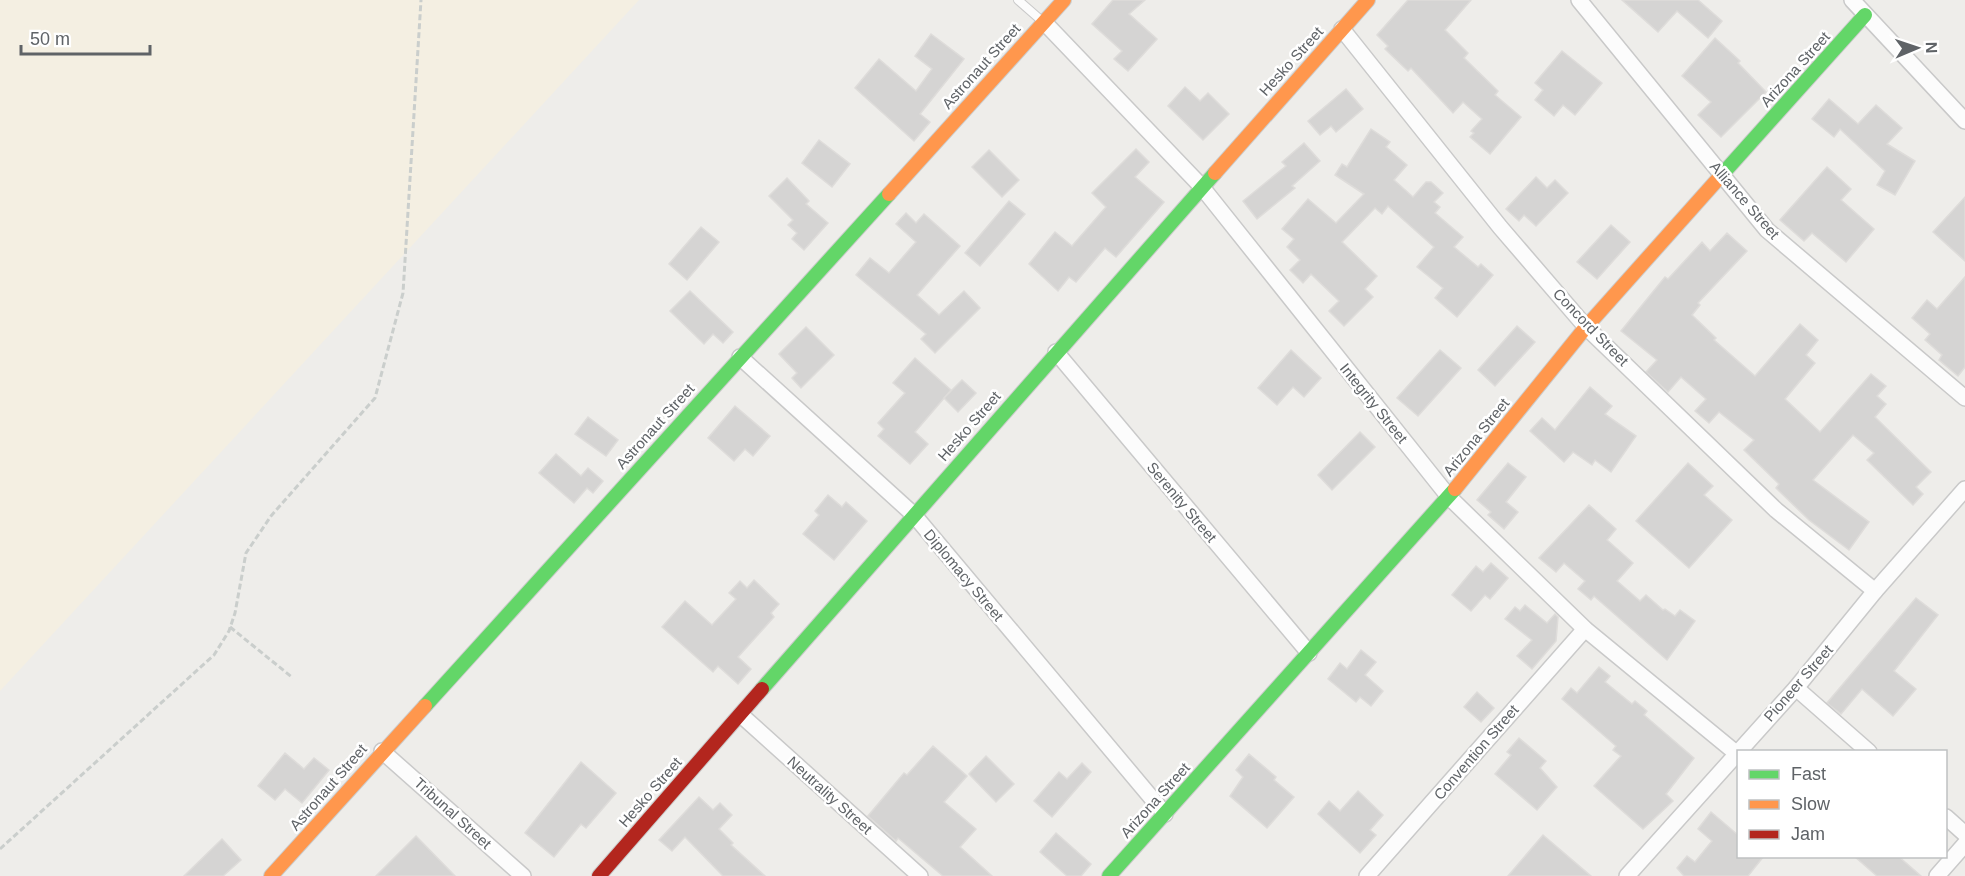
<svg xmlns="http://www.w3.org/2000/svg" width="1965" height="876" viewBox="0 0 1965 876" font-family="Arial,sans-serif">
<rect width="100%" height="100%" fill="#eeedea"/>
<polygon fill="#f4efe2" points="0,0 639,0 0,691"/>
<g fill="#d5d4d3" stroke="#dedcda" stroke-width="1.5">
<polygon points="1113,0 1145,0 1129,14 1157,39 1128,71 1114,59 1122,51 1092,24"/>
<polygon points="1408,0 1471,0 1445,30 1468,53 1464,58 1498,91 1495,95 1521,117 1490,154 1470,137 1474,133 1471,131 1482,119 1463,102 1453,113 1411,68 1408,71 1385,49 1388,46 1377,35"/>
<polygon points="1622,0 1698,0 1722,21 1708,38 1677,11 1658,32"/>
<polygon points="931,34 964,59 920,114 930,122 914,141 855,88 879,59 916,91 932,69 915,56"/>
<polygon points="1715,38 1740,61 1738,63 1766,92 1721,137 1698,115 1711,102 1682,76"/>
<polygon points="1562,51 1602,83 1575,115 1563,105 1554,116 1535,100 1543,90 1535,83"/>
<polygon points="1185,87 1200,101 1208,93 1229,114 1203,140 1168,106"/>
<polygon points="1346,89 1363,109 1336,132 1331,126 1320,135 1308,121"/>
<polygon points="1829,99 1858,124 1876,105 1902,128 1887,144 1915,161 1895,195 1877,185 1885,171 1840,129 1834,137 1812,119"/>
<polygon points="1371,129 1390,142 1386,147 1407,165 1394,180 1413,197 1426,182 1431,182 1443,193 1434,202 1440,207 1435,213 1463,237 1454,247 1478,267 1481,264 1493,275 1457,317 1435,298 1443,288 1417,267 1434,247 1388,206 1382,214 1375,208 1342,242 1377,276 1365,289 1373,297 1344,326 1329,311 1339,301 1311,274 1303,283 1290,270 1300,260 1287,247 1294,239 1282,229 1308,199 1336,223 1364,194 1335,175 1342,164 1347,167"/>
<polygon points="819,140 850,164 832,187 802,163"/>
<polygon points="1304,143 1320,161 1292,186 1295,188 1257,219 1243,201 1286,166 1282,162"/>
<polygon points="1136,149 1149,162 1135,177 1164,202 1116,257 1105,248 1076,282 1069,277 1058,291 1029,264 1055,232 1072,246 1106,207 1092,193"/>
<polygon points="989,150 1019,180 1002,197 972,167"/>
<polygon points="1827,167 1851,189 1841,200 1874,229 1846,262 1812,233 1804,241 1780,220"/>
<polygon points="1536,177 1547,188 1555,180 1568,193 1536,226 1524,215 1519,221 1506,209"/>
<polygon points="787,178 809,201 806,204 828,223 804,250 792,239 797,233 788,225 793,220 769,196"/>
<polygon points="1965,197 1965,261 1933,232"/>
<polygon points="1009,201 1025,214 980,266 965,253"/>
<polygon points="906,213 916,223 924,214 960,246 917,295 939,315 964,291 980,308 935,353 921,339 926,334 856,275 870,258 889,273 916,242 896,224"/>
<polygon points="1611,225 1630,242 1597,279 1577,262"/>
<polygon points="701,227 719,242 687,280 669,264"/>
<polygon points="1727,233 1747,251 1698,303 1700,305 1692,315 1716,338 1714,340 1755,376 1800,324 1818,340 1806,355 1815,363 1785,399 1820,432 1871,374 1886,386 1877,396 1886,404 1875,417 1931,472 1916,487 1923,494 1913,505 1867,460 1874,453 1853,435 1813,480 1869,522 1849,550 1809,520 1776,488 1779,484 1744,450 1754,440 1719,412 1709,423 1695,411 1706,399 1681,377 1668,392 1646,372 1657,360 1621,331 1665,277 1668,279 1702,242 1710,251"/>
<polygon points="1965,277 1965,367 1958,376 1939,360 1942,355 1925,340 1930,334 1912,318 1927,300 1937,309"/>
<polygon points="690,291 733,332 723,343 713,334 704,344 670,311"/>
<polygon points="1517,326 1535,342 1495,386 1478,370"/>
<polygon points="806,327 834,355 801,388 792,378 797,373 779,354"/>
<polygon points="1291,350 1321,378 1304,397 1293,387 1277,405 1258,388"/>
<polygon points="1440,350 1461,368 1418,416 1397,398"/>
<polygon points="915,358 951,390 915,432 928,444 910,464 878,436 884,429 878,423 905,393 893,383"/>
<polygon points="962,380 976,393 958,412 944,398"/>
<polygon points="1590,387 1612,406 1605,414 1636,436 1611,472 1595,460 1592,465 1573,452 1564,462 1530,431 1542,418 1555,430"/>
<polygon points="735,406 770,436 753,456 745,449 734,461 708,438"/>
<polygon points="588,417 618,440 606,456 575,434"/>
<polygon points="1360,432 1375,447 1332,490 1318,475"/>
<polygon points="556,454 581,476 588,468 603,481 593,493 587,488 574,503 539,473"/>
<polygon points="1508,463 1526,477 1506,502 1518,512 1504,529 1488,515 1491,512 1477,500"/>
<polygon points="1688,463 1713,486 1704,495 1732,520 1689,568 1636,521"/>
<polygon points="828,495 842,507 846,502 867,521 834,560 803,534 819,515 815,511"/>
<polygon points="1589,505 1616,529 1607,540 1633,563 1617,581 1640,601 1646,595 1663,610 1665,609 1675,616 1680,610 1695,621 1667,660 1594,596 1591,600 1578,589 1585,581 1564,563 1556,572 1539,558"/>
<polygon points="1491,563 1508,578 1490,599 1485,595 1471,611 1452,595 1476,566 1483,572"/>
<polygon points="754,580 779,604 771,613 774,617 738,657 751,669 738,684 718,666 713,672 662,627 685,601 712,625 736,599 729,593 740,581 747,588"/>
<polygon points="1916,598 1938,615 1894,671 1916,689 1893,716 1862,689 1841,714 1827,703"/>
<polygon points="1525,605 1547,623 1555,614 1558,617 1556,641 1532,669 1517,656 1532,640 1505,619 1515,607 1520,611"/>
<polygon points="1361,650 1376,662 1365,675 1383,691 1371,706 1360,697 1356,702 1328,679 1340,663 1347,669"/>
<polygon points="1599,667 1610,676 1605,682 1632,704 1635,701 1647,711 1644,715 1694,758 1666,794 1673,801 1643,829 1594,786 1621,756 1613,750 1616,746 1562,699 1571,688 1577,693"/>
<polygon points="1477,692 1494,708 1481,722 1464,707"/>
<polygon points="1519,738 1546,761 1540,768 1557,787 1537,810 1495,774 1511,755 1507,752"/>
<polygon points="933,746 967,776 944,802 976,829 960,847 992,876 943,876 898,838 896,841 868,816 904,773 907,775"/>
<polygon points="285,753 304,769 314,758 329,770 302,803 285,789 275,800 258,786"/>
<polygon points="1249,754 1276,777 1274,780 1294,797 1267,828 1230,796 1243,777 1236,770"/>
<polygon points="986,756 1014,784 996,802 969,774"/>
<polygon points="581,762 616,793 586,828 581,824 554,857 525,833"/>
<polygon points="1082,763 1091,772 1052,817 1034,801 1059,772 1067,779"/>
<polygon points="1358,791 1383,815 1370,830 1376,835 1360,853 1318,814 1329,801 1340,811"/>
<polygon points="699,797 713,810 720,803 732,815 719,829 733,843 731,845 765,876 723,876 685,837 672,851 659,840"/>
<polygon points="1711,812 1738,835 1738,856 1764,856 1748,876 1684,876 1677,868 1687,856 1695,862 1712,841 1698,829"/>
<polygon points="1056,833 1091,864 1081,876 1067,876 1040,852"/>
<polygon points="1543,835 1591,876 1508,876"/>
<polygon points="416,836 455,876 376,876"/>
<polygon points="222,839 241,860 223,876 184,876"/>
<polygon points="1854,856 1898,856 1921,876 1877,876"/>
</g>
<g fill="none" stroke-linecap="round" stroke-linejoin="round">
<defs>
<polyline id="lane" points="1018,0 1042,21"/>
<g id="street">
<polyline points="1579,0 1767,230 1965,398"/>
<polyline points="1852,0 1965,121"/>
<polyline points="1044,22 1201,186 1449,497 1585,629 1736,753"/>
<polyline points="1342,29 1500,227 1586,327 1776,510 1875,591"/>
<polyline points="1056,352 1309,653"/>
<polyline points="740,357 914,515 1165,814"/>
<polyline points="1796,688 1869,752"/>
<polyline points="741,715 920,876"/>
<polyline points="382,751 523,876"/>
<polyline points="1946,817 1965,834"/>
<polyline points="1367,876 1585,629"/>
<polyline points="1627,876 1796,688 1875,591 1965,489"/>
<polyline points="1937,876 1965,844"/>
</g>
<g id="fast">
<polyline points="1718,179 1865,15"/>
<polyline points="762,689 1215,173"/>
<polyline points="425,706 889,194"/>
<polyline points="1109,876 1455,489"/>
</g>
<g id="slow">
<polyline points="1215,173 1368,0"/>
<polyline points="889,194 1064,0"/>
<polyline points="1455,489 1586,327 1718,179"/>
<polyline points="271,876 425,706"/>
</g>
<polyline id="jam" points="599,876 762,689"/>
</defs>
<use href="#lane" stroke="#c9c9c9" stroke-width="10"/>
<use href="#street" stroke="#c9c9c9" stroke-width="18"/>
<use href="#fast" stroke="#cbcbcb" stroke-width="16"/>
<use href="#slow" stroke="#cbcbcb" stroke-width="16"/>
<use href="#jam" stroke="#cbcbcb" stroke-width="16"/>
<g stroke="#cacecc" stroke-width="3" stroke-dasharray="6 3" stroke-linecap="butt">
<polyline points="230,627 293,678"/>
<polyline points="0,849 214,655 229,631 235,613 246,553 271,516 375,398 403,293 421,0"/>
</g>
<use href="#lane" stroke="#fcfcfc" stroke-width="8"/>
<use href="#street" stroke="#fcfcfc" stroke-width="15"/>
<use href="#fast" stroke="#63d668" stroke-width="14"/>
<use href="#slow" stroke="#ff974d" stroke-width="14"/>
<use href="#jam" stroke="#b3261e" stroke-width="14"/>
</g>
<g text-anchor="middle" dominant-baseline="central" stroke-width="5" stroke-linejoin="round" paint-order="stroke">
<g font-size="15" fill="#5f6367" stroke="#fff">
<text transform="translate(1291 61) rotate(-48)">Hesko Street</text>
<text transform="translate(981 66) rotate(-48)">Astronaut Street</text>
<text transform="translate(1795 69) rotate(-48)">Arizona Street</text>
<text transform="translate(1745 200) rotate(49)">Alliance Street</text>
<text transform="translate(1591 327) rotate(46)">Concord Street</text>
<text transform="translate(1374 403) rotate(51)">Integrity Street</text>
<text transform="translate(655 426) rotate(-48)">Astronaut Street</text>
<text transform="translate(969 426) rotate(-49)">Hesko Street</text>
<text transform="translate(1476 437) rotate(-51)">Arizona Street</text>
<text transform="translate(1182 502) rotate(50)">Serenity Street</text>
<text transform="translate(964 575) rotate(50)">Diplomacy Street</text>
<text transform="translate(1798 683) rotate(-49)">Pioneer Street</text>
<text transform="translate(1476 752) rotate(-49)">Convention Street</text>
<text transform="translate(328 787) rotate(-49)">Astronaut Street</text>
<text transform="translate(650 792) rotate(-49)">Hesko Street</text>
<text transform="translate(830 795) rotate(42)">Neutrality Street</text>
<text transform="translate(1155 800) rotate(-48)">Arizona Street</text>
<text transform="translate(453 813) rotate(42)">Tribunal Street</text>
</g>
</g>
<rect x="1737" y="750" width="210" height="108" fill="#ffffff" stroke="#bfc1c2" stroke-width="1.5"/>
<rect x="1749" y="770" width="30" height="9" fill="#63d668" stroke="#bfc1c2" stroke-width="1.5"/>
<text x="1791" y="780" font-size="18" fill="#5f6367">Fast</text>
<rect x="1749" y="800" width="30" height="9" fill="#ff974d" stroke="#bfc1c2" stroke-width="1.5"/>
<text x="1791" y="810" font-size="18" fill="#5f6367">Slow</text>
<rect x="1749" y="830" width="30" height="9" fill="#b3261e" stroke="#bfc1c2" stroke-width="1.5"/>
<text x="1791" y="840" font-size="18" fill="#5f6367">Jam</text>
<g transform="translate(1917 48) rotate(88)" stroke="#ffffff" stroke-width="4.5" paint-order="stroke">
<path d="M0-4.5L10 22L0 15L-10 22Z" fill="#5f6367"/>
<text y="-9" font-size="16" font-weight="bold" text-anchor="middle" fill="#5f6367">N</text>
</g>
<path d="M21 45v9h129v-9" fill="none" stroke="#5f6367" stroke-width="3"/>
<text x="30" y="45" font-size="18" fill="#5f6367" stroke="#ffffff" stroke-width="4.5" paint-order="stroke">50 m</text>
</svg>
